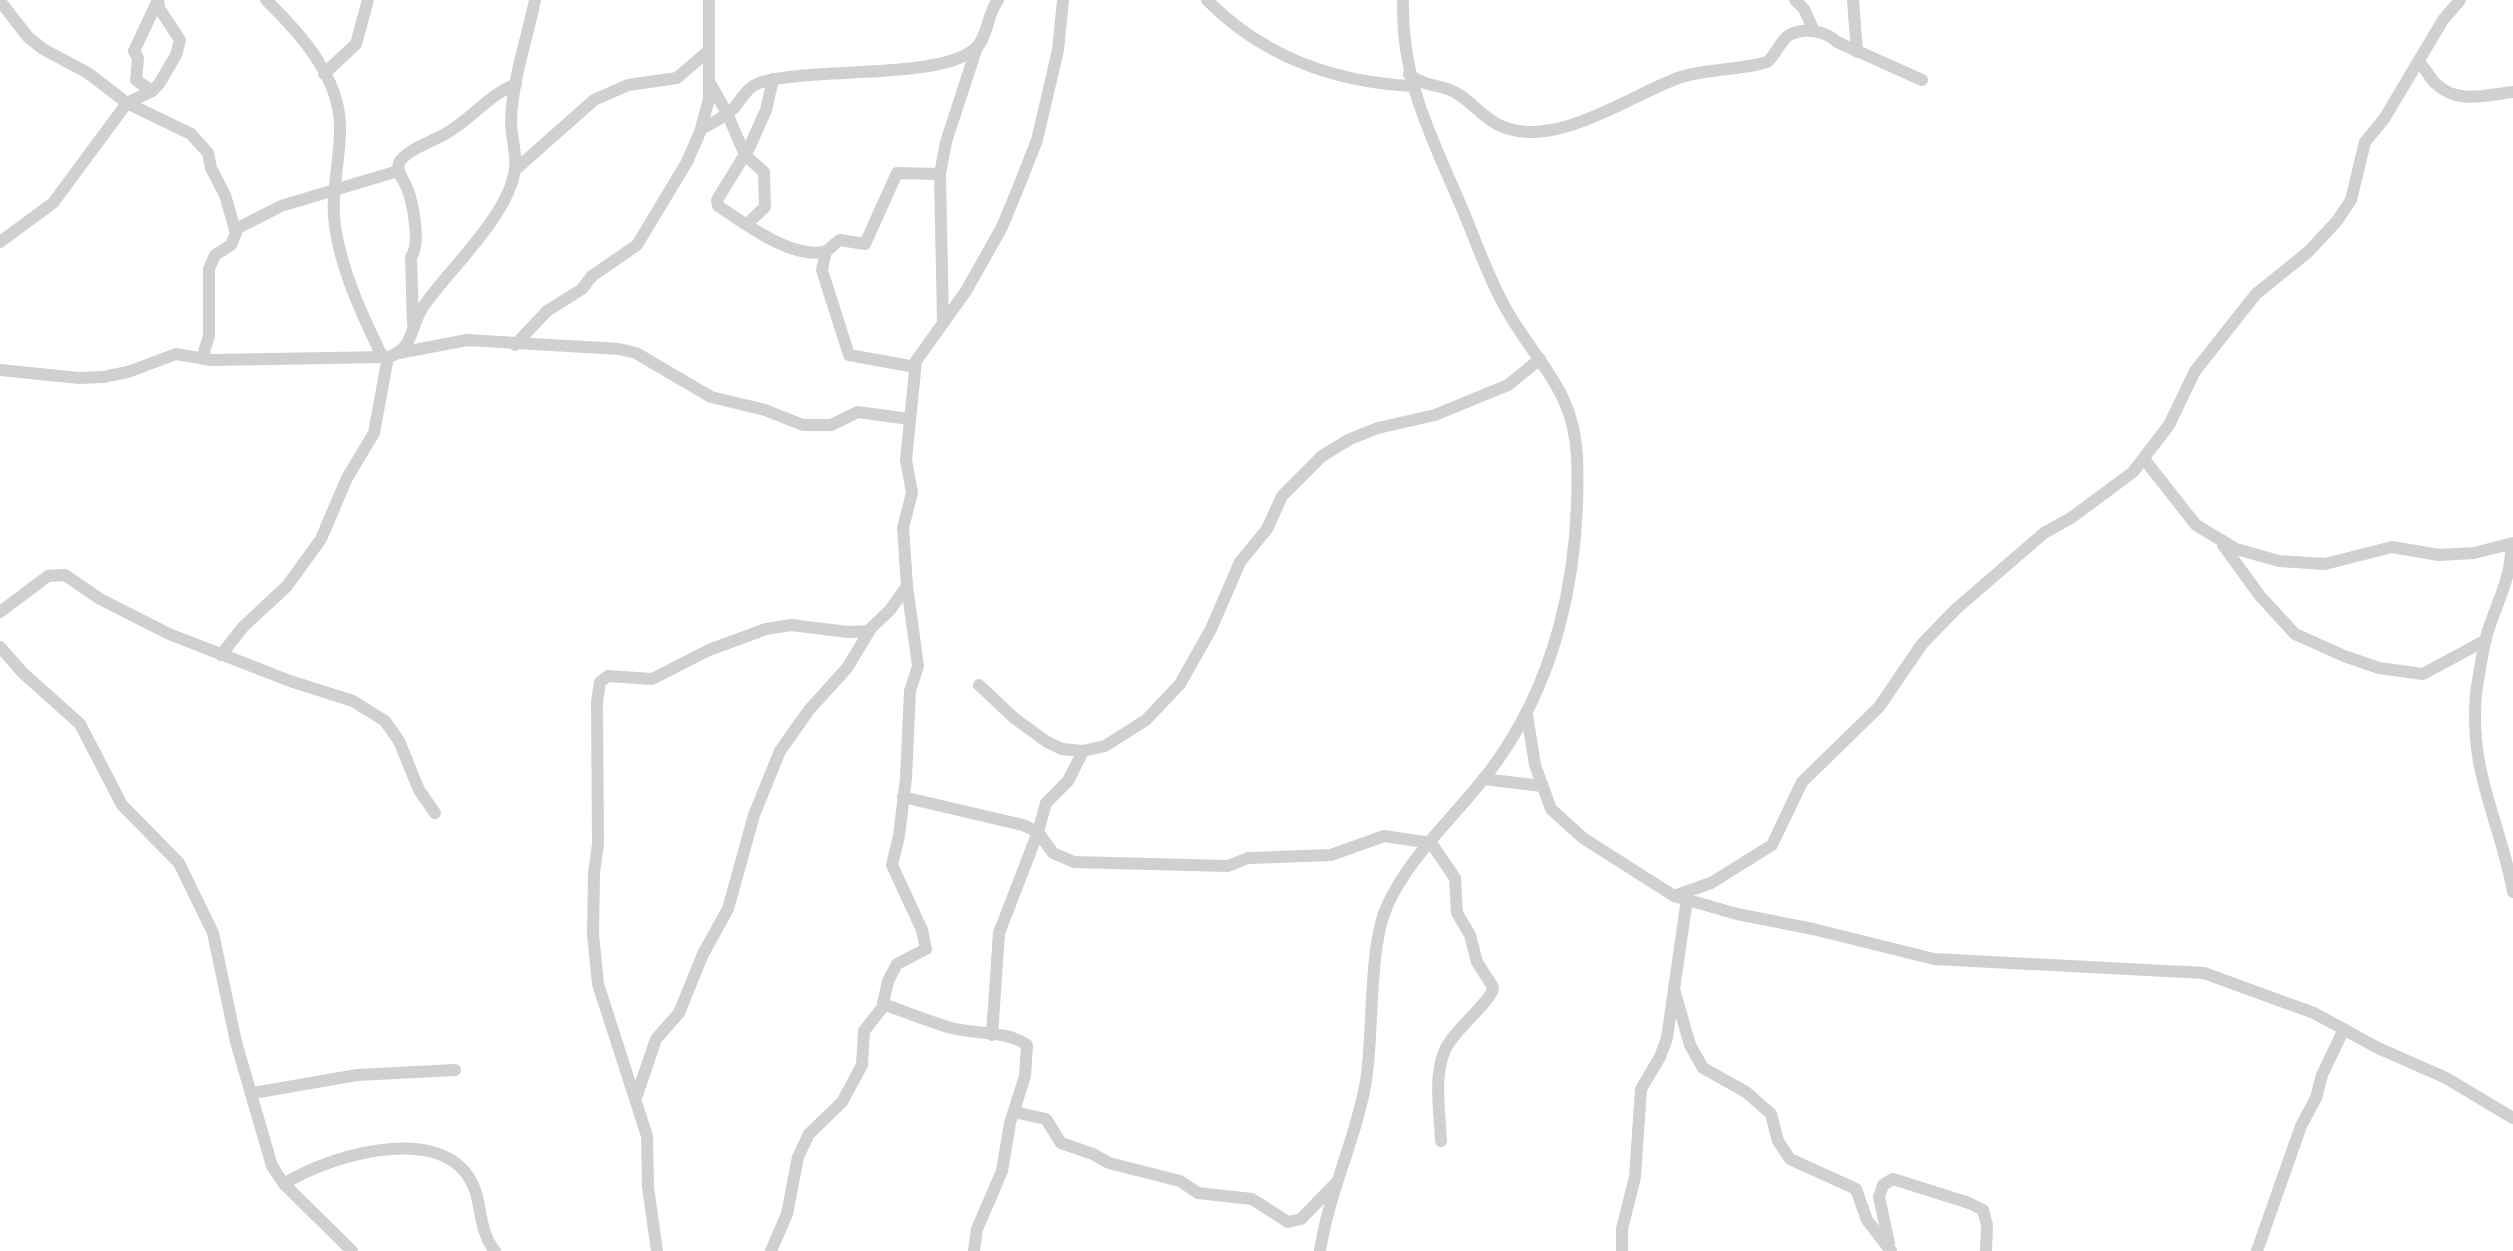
<svg xmlns="http://www.w3.org/2000/svg" width="2513" height="1251" viewBox="0 0 2513 1251" font-family="Poppins,sans-serif">
<rect width="100%" height="100%" fill="#fff"/>
<g fill="none" stroke-linecap="round" stroke-linejoin="round">
<g stroke="#d0d0d0" stroke-width="12">
<path d="M266,0C299,32 339,76 340,125C341,159 330,192 335,226C341,270 363,317 382,356"/>
<path d="M1207,0C1262,56 1334,82 1411,86"/>
<polyline points="1795,0 1804,9 1814,31"/>
<polyline points="1853,0 1857,52"/>
<polyline points="3,5 28,37 43,49 88,73 127,103 191,134 208,153 211,168 225,195 236,233 231,245 215,255 209,269 209,336 202,358"/>
<path d="M2418,62C2426,68 2429,77 2435,83C2458,105 2484,95 2513,92"/>
<polyline points="324,74 356,44 368,0"/>
<path d="M1409,74C1427,89 1442,83 1458,94C1473,103 1484,119 1501,126C1555,150 1629,96 1678,78C1706,68 1738,71 1767,62C1776,55 1780,41 1789,35C1804,27 1826,31 1837,42L1922,80"/>
<path d="M773,79L766,110L749,148L717,200L718,206C745,223 789,258 823,252C830,251 834,243 840,240L865,244L897,173L940,174"/>
<polyline points="711,85 727,113 745,155 764,172 765,207 748,223"/>
<polyline points="152,91 136,80 138,58 134,51 158,0"/>
<path d="M701,129C712,123 724,118 733,109C742,99 746,88 759,83C810,66 940,81 976,48C988,37 987,14 998,0"/>
<polyline points="515,170 594,100 628,85 677,78 707,52"/>
<polyline points="236,229 281,206 398,171"/>
<polyline points="0,242 53,203 127,103 152,91 159,84 176,55 180,40 159,8 158,0"/>
<polyline points="826,251 822,270 849,355 915,367"/>
<polyline points="943,323 940,174 946,142 977,47"/>
<path d="M413,324L411,257C421,244 413,203 407,188C404,180 396,172 399,163C404,151 433,141 445,134C471,120 488,95 516,84"/>
<polyline points="515,345 547,311 582,289 592,276 637,245 687,162 700,132 709,99 709,0"/>
<polyline points="399,353 467,340 619,349 636,353 711,397 765,410 803,425 831,425 858,412 909,419"/>
<path d="M0,370L79,378L103,377L128,372L176,354L212,360L388,357C414,350 410,326 423,307C449,269 509,216 515,169C517,154 511,137 511,121C512,81 527,39 535,0"/>
<polyline points="2144,459 2196,525 2236,549 2279,561 2325,564 2392,547 2439,555 2474,553 2513,543"/>
<path d="M2511,544C2513,578 2493,609 2485,641C2482,658 2478,677 2476,694C2469,774 2500,819 2513,892"/>
<polyline points="2223,545 2260,596 2295,634 2344,656 2379,668 2423,674 2486,640"/>
<polyline points="0,612 48,576 65,575 100,599 169,634 290,681 353,701 385,721 399,741 419,790 435,813"/>
<polyline points="0,647 23,673 80,724 122,805 179,863 213,933 236,1042 272,1166 284,1184 352,1251"/>
<polyline points="221,655 243,627 287,586 321,539 347,478 374,433 388,357"/>
<polyline points="979,685 1014,718 1047,742 1062,749 1083,751 1105,746 1146,720 1180,684 1211,629 1240,562 1267,529 1282,496 1322,456 1350,439 1378,428 1435,415 1508,385 1540,359"/>
<polyline points="1527,715 1535,765 1551,809 1583,838 1674,896 1737,914 1813,929 1934,959 2204,973 2314,1013 2378,1048 2446,1078 2513,1118"/>
<polyline points="1483,779 1542,786"/>
<path d="M903,797L1023,825L1038,832L1053,853L1074,862L1228,866L1248,858L1331,855L1384,836L1431,843L1455,878L1457,913L1470,935L1477,962L1493,987C1493,1001 1453,1030 1445,1050C1433,1077 1440,1113 1441,1141"/>
<polyline points="1674,896 1711,883 1772,845 1802,782 1879,707 1922,644 1956,609 2044,533 2071,518 2133,472 2169,425 2195,371 2256,294 2308,252 2337,221 2351,200 2365,142 2384,119 2443,20 2460,0"/>
<polyline points="1674,989 1690,1045 1703,1068 1746,1092 1771,1114 1778,1141 1790,1159 1856,1189 1867,1220 1891,1251"/>
<path d="M883,1004C906,1012 928,1021 951,1028C974,1034 1009,1031 1027,1045L1025,1076L1010,1123L1002,1171L977,1229L974,1251"/>
<polyline points="992,1035 999,933 1038,832 1046,803 1068,781 1083,751"/>
<polyline points="253,1093 357,1075 455,1070"/>
<polyline points="637,1095 656,1039 679,1013 703,954 728,909 754,815 780,751 809,710 847,668 870,630"/>
<polyline points="1015,1112 1046,1119 1061,1143 1093,1154 1109,1163 1180,1181 1198,1193 1252,1199 1288,1222 1301,1219 1336,1183"/>
<path d="M284,1184C325,1157 433,1124 468,1176C484,1199 476,1228 495,1251"/>
<polyline points="1889,1243 1879,1197 1883,1185 1893,1179 1969,1203 1983,1210 1987,1225 1986,1251"/>
<polyline points="657,1251 648,1187 647,1136 598,984 593,934 594,873 598,844 597,702 600,682 608,676 652,679 709,650 766,629 791,625 848,632 868,631 890,610 907,586 903,528 912,493 906,460 916,361 966,291 1002,227 1021,181 1037,140 1058,50 1063,0"/>
<polyline points="771,1251 787,1214 798,1157 809,1134 842,1102 862,1065 864,1031 882,1008 888,981 897,964 926,949 922,930 892,865 899,836 906,778 910,691 918,666 907,586"/>
<path d="M1320,1251C1329,1192 1356,1139 1366,1081C1374,1030 1368,950 1387,906C1409,857 1453,818 1486,776C1557,685 1581,571 1577,457C1574,388 1535,362 1505,307C1488,277 1477,244 1464,213C1433,139 1401,83 1403,0"/>
<polyline points="1622,1251 1622,1229 1635,1177 1641,1089 1660,1057 1667,1038 1687,899"/>
<polyline points="2257,1251 2301,1126 2316,1098 2322,1075 2344,1029"/>
</g>
</g>
</svg>
